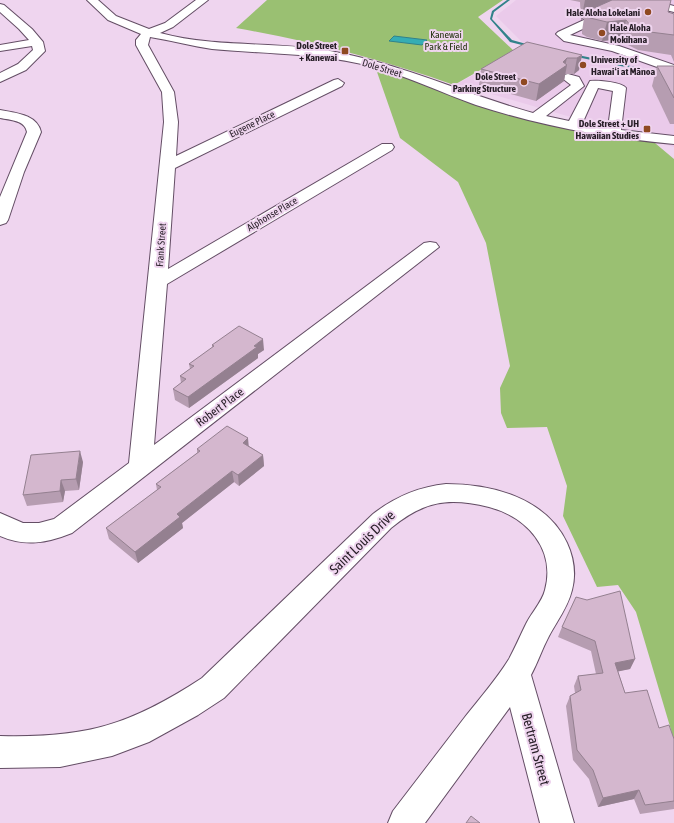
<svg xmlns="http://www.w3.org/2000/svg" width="674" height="823" viewBox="0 0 674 823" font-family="'Asap Condensed',sans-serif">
<rect width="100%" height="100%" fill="#efd5ef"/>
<polygon fill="#eacaea" points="516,0 674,0 674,147 457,84 526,46 496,16"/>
<g fill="#9ac072">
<path d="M267,0H503L478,17L514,51L454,85C384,60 310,41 236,28Z"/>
<polygon points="377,72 407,75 515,111 649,138 674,159 674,740 636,612 618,585 597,587 563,516 567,486 547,427 507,428 501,413 500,388 510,366 486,243 458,182 400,138"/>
</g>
<polygon fill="#35adb4" stroke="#31828a" points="394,36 427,40 422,45 389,41"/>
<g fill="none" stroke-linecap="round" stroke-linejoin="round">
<g fill="#31828a" fill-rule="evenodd">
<polygon points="507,0 510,0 494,12 492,19 512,40 530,45 530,47 510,42 490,19 492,11"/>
<polygon points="573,54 674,75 674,77 572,56 571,55"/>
</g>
<defs>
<g id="minor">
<path d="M87,0H98L116,16L149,29L165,23L196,0H208L173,27L160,33C215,48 274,41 330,51C400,63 464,94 533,113L571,85L562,78L564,75L568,74L579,77L584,86L546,116L569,121L590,81C597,80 622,82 626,88L621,130L674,136V144C606,138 541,126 476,105C442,93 409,77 374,67C321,53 267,54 212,49C191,46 170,40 150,37L148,45L174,92L178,122L176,156L334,80L338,79L344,83L342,86L175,168L168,269L382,144H392L394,147L392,150L167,284L154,445L424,243L430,242L436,243L439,247L72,533C47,543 25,547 0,536V513L23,523H39L54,519L129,463L164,122L162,92L136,45V40L141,34L108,20ZM598,88L613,91L608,128L582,124Z"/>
<polygon points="627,0 651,0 674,6 674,12 637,3 570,35 619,46 674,65 674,73 612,51 564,41 556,34 558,32"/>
<polygon points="0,4 4,5 32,29 43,42 45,51 26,70 0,82 0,73 18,64 33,50 32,46 0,51 0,45 29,40 19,29 0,12"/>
<path d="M0,110C15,113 37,114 41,132L24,172L8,220L6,223L0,225V197L27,132C25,120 10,120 0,118Z"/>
<path d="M446,484C492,484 546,498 567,543C574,558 576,575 572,590C568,607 557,621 549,636C542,649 538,662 531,675L574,823H540L510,707L425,823H388L393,811C417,780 441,748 465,717C480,698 496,680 509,659C515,648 520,636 526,624C532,612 542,602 545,590C556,549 527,517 489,507C448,497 424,501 391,528L224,698L198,715L149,742L112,756L60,767L0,768V736C87,738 130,725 202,678L373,514C395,497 418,487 446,484Z"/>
</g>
</defs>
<use href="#minor" stroke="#644e65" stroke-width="2"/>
<use href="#minor" fill="#fff" fill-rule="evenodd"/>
</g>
<g fill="#b69db1">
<polygon points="570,0 671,0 668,12 674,14 674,62 671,55 638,50 626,44 622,39 602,41 587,37 582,34 582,31 584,18 581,20 580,2"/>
<polygon points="582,55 579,70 574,74 565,74 564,81 536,101 479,85 481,69"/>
<polygon points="657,66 674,66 674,124 670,124 652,86"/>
<polygon points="212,345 264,350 258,354 258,358 189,408 175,400 173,389 181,383 180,376 190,369 189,364 212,348"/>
<polygon points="249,446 263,455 264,466 239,486 234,482 182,523 183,528 138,563 109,539 106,528 157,490 156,484 197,453 197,449"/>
<polygon points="83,462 79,490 65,491 63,502 27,506 23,495"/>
<polygon points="576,597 635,659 630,669 618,671 625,693 659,728 674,739 674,809 640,814 634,799 598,807 589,779 573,760 566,706 570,696 575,693 574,686 578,676 596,674 591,651 558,637 562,627"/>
</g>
<g fill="#948090">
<polygon points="585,0 623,0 585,12 584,18 581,20"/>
<polygon points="626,20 622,39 602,41 607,22"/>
<polygon points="582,55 579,70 574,74 577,58"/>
<polygon points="567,58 565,66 567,65 564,81 536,101 539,84 563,62"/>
<polygon points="263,339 264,350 258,354 258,358 189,408 188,397"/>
<polygon points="248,438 249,449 243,443"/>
<polygon points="80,451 83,462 79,490 76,479"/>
<polygon points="263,455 264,466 239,486 238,475"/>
<polygon points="232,471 234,482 182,523 183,528 138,563 135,552 177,514"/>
<polygon points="61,480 65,491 63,502 60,491"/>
<polygon points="635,659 630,669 611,673 615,663"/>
<polygon points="639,790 634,799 598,807 603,798"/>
</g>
<g fill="#d4b7ce" stroke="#948090">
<polygon points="612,0 671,0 668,12 674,14 674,35 642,31 630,25 626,20 607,22 590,18 586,15 585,12"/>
<polygon points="527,42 582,55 577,58 567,58 563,62 567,65 539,84 481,69"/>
<polygon points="657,66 674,66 674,98"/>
<polygon points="239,326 263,339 254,346 257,347 188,397 173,389 186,379 180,376 194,366 189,364 214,346 212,345"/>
<polygon points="227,426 248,438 243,443 263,455 238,475 232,471 177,514 180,517 135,552 106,528 161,487 156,484 200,451 197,449"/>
<polygon points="80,451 76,479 61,480 60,491 23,495 31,455"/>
<polygon points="620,591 635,659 615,663 625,693 647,690 659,728 669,725 674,739 674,801 645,805 639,790 603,798 593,770 577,750 570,696 581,690 578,676 603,673 595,641 562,627 576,597 587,600"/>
<polygon points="471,816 480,823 466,823"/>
</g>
<g fill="#8f4921" stroke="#efd5ef" stroke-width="1.5">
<circle cx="648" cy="12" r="4"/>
<circle cx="602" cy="33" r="4"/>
<rect x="341" y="47" width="8" height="8" rx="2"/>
<circle cx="583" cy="65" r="4"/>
<circle cx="524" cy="82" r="4"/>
<rect x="643" y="125" width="8" height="8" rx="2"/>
</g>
<g text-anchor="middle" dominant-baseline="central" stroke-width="4" stroke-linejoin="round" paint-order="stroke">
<g font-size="10" font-weight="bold" fill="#271e27" stroke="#efd5ef" text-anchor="end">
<text x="640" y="12">Hale Aloha Lokelani</text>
<text x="610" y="27" text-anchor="start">Hale Aloha<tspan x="610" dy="12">Mokihana</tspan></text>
<text x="337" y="45">Dole Street<tspan x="337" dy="12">+ Kanewai</tspan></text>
<text x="591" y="59" text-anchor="start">University of<tspan x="591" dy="12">Hawaiʻi at Mānoa</tspan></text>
<text x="516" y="76">Dole Street<tspan x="516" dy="12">Parking Structure</tspan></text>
<text x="639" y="123">Dole Street + UH<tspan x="639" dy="12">Hawaiian Studies</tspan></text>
</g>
<g font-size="10" fill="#21310c" stroke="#efd5ef">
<text x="446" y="34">Kanewai<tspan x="446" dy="12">Park &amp; Field</tspan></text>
</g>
<g font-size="10" fill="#271e27" stroke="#efd5ef">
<text transform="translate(382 68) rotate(17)">Dole Street</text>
<text transform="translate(252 124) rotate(-26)">Eugene Place</text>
<text transform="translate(272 214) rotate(-31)">Alphonse Place</text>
<text transform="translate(161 245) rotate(-86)">Frank Street</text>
</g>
<g font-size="12" fill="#271e27" stroke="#efd5ef">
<text transform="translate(220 407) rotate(-37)">Robert Place</text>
</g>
<g font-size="14" fill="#271e27" stroke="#efd5ef">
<text transform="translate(362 542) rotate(-44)">Saint Louis Drive</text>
<text transform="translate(536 749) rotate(75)">Bertram Street</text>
</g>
</g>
</svg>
